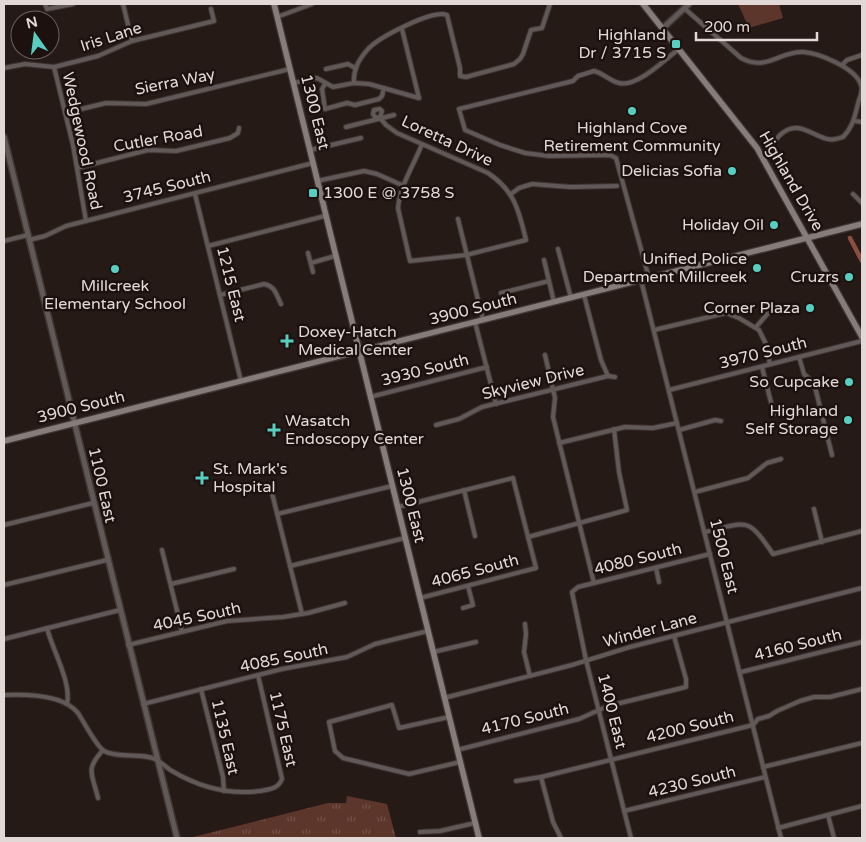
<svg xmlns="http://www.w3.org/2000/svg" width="866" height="842" viewBox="0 0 866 842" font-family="'Varela Round',sans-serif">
<defs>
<pattern id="park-tufts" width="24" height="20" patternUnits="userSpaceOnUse" patternTransform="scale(1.25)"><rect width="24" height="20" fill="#5c352b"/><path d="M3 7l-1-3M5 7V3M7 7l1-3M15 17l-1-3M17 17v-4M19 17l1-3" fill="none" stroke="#735249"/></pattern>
</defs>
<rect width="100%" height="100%" fill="#261a17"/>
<polygon fill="#5c352b" points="738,4 779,4 783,18 749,28"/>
<polygon fill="url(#park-tufts)" points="347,796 387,804 396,838 189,838 328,803 346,803"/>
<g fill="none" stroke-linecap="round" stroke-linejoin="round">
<polyline stroke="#8b4f40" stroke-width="4.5" points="850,238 862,261"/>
<defs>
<g id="minor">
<polyline points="45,4 47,9 73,4"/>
<polyline points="123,4 132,41"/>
<path d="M684,8L741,58C767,72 779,51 803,52C819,53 856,68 861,85C863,90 861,95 859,100C855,114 854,126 843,137C836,139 831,141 824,138C809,133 796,120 780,135C774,141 769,150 764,157"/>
<polyline points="277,17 312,4"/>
<polyline points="402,29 419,98"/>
<polyline points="842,65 847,60 862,55"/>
<polyline points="54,67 73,145 86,221"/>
<polyline points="4,68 25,64 54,67 98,56 132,41 214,21 211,9"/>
<polyline points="326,69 348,64 355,68"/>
<polyline points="293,83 317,78 333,87 354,83 369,84 419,98"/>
<path d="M354,83C353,69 359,59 369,48C380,37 433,9 447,15L460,68V76L466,77L514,64L520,59L523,54L531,30L542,28L550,4"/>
<polyline points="325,84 322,89 325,109 347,103 355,105 379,99 382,96 384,88"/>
<polyline points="65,113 106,103 146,104 290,69"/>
<path d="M380,118L382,111L380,109L374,110L373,114L375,117L380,118L386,125L397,133L488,173C515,191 519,211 526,240L466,255L410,261L398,208C400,185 414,165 422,144"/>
<polyline points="855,121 862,122"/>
<polyline points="346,127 394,115"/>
<polyline points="310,150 361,138"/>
<polyline points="77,168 148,150 176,151 230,138 238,133 239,128"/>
<polyline points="317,181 364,171 377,174 404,186"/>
<polyline points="195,194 241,381"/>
<polyline points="511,194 519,188 532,184 570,187 617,186"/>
<polyline points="853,194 862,203"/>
<polyline points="458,219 483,320"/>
<polyline points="29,240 45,236 66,226 313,163"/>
<polyline points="4,241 28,235"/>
<polyline points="208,246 325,216"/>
<polyline points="558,249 571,298"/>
<polyline points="308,253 313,272"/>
<polyline points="544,260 554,302"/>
<polyline points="311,263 335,256"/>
<path d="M649,278L616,158L610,155L549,156L525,153L500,145L465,130L459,109L573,81L578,76L594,71C603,73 610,81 619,83C637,88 665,59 679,49"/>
<polyline points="641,280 781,838"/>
<polyline points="501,293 549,281"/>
<path d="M220,295L264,284C275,286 276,294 281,304"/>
<polyline points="584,295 601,360 608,376"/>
<polyline points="475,322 496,404"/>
<polyline points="756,327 770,311"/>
<polyline points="654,330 726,313 739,318 759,330 765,342 770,364"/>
<polyline points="545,355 555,398 553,417 594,583"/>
<polyline points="799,357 804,374 814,383 832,455"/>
<polyline points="762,367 774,414"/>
<polyline points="669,390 862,341"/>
<polyline points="370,397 487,367"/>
<polyline points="436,425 459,419 482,407 608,376 615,377"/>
<polyline points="679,430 715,420 721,421"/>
<polyline points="559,443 625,427 653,428 677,423"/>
<polyline points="271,489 302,614"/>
<polyline points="464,490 475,536"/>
<polyline points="695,492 748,478 767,463 781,459"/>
<polyline points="398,507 513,478 536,568 420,598"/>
<polyline points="814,509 822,542"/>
<polyline points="277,514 392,486"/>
<polyline points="4,525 93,503"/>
<path d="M705,532C748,522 747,516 773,554L862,531"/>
<polyline points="528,537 627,510 619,472 614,429"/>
<polyline points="162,550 182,631"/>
<polyline points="290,566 405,538"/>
<polyline points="656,568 659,582"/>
<polyline points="171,584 234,569"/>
<polyline points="4,585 107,560"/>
<polyline points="463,608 473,605 468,586"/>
<polyline points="525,624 526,634 524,652 530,676"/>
<path d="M47,628C52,649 72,683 67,704"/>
<polyline points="4,639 120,610"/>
<polyline points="128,645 227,621 283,617 308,613 345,603"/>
<polyline points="433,652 476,642"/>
<polyline points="741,672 862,642"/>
<polyline points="201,689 223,777 224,791"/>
<path d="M4,695C26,694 63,694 78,713C84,722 96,746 104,751C119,759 143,752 157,760C162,763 167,768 172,771C199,787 229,795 260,791C270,789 278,789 282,779L258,675"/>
<polyline points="444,698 572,665 630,647 862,588"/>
<polyline points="143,704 282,669 347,657 375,644 428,631"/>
<polyline points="449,717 399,728 392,705 329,722 335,751 343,758 409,774 460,762"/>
<polyline points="457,750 579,719 608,706 686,687 686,679 674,636"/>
<polyline points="763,767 862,743"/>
<polyline points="541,777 553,822 561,838"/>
<polyline points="516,781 541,777 753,725 758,719 769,716 777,711 800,701 814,697 830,697 862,689"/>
<path d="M98,798C92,773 85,770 103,750"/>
<polyline points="624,811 765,777"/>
<polyline points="828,815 834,838"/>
<polyline points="778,828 862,806"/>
<polyline points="420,832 440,831 475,823"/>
<polyline points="631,838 586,660 572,592 578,587 710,554"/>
</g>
<g id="tertiary">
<polyline points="663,28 689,4"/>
<path d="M4,137C61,371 118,605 177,838"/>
</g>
<g id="secondary">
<polyline points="274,4 479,838"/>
<polyline points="643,4 757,148 862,337"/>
<polyline points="4,441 862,224"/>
</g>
</defs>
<use href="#minor" stroke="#403532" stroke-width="6"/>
<use href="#tertiary" stroke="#403532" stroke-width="8"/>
<use href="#secondary" stroke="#403532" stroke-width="8"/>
<use href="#minor" stroke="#605958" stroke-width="4"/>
<use href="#tertiary" stroke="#605958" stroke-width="5"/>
<use href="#secondary" stroke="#867c79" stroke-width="5.5"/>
</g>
<g fill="#58cec0" stroke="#1c110e" stroke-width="2">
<rect x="671" y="39" width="10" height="10" rx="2.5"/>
<circle cx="632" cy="111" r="5"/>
<circle cx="732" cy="171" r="5"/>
<rect x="308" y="188" width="10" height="10" rx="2.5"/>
<circle cx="774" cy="225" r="5"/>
<circle cx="757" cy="268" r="5"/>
<circle cx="115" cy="269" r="5"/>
<circle cx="849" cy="277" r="5"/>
<circle cx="810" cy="308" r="5"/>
<path d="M284.5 333.5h5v5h5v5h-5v5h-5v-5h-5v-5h5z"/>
<circle cx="849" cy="382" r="5"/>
<circle cx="848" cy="420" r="5"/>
<path d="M271.5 422.5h5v5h5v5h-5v5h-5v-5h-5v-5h5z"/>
<path d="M199.5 470.5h5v5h5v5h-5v5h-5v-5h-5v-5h5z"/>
</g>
<g text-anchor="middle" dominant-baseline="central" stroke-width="5" stroke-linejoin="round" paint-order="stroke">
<g font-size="16" fill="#e2d9d7" stroke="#1c110e" text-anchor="end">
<text x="666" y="35">Highland<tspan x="666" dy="18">Dr / 3715 S</tspan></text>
<text x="632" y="128" text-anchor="middle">Highland Cove<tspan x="632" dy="18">Retirement Community</tspan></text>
<text x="722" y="171">Delicias Sofia</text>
<text x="323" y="193" text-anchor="start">1300 E @ 3758 S</text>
<text x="764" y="225">Holiday Oil</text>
<text x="747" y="259">Unified Police<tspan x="747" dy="18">Department Millcreek</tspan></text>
<text x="839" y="277">Cruzrs</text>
<text x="115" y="286" text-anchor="middle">Millcreek<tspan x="115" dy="18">Elementary School</tspan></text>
<text x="800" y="308">Corner Plaza</text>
<text x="298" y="332" text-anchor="start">Doxey-Hatch<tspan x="298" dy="18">Medical Center</tspan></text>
<text x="839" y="382">So Cupcake</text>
<text x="838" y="411">Highland<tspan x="838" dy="18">Self Storage</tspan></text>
<text x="285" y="421" text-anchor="start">Wasatch<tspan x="285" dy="18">Endoscopy Center</tspan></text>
<text x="213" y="469" text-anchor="start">St. Mark's<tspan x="213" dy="18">Hospital</tspan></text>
</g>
<g font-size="16" fill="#e2d9d7" stroke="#1c110e">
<text transform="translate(111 37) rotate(-18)">Iris Lane</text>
<text transform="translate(175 82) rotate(-11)">Sierra Way</text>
<text transform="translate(315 112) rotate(76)">1300 East</text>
<text transform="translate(158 139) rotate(-10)">Cutler Road</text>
<text transform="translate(82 141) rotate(78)">Wedgewood Road</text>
<text transform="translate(447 141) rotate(25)">Loretta Drive</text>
<text transform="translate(791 181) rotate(60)">Highland Drive</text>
<text transform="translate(167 187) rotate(-14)">3745 South</text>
<text transform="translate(231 284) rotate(76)">1215 East</text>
<text transform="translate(473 309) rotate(-14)">3900 South</text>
<text transform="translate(763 353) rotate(-14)">3970 South</text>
<text transform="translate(425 370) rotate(-14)">3930 South</text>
<text transform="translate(533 382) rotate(-14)">Skyview Drive</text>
<text transform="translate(81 407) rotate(-14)">3900 South</text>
<text transform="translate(102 485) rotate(77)">1100 East</text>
<text transform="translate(411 505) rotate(76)">1300 East</text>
<text transform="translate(724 556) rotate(76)">1500 East</text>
<text transform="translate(638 559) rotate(-14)">4080 South</text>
<text transform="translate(475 571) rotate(-15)">4065 South</text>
<text transform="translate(197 617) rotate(-12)">4045 South</text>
<text transform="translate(650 630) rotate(-15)">Winder Lane</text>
<text transform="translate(798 645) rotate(-14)">4160 South</text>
<text transform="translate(284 658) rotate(-12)">4085 South</text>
<text transform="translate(612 711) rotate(76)">1400 East</text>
<text transform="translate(525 719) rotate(-14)">4170 South</text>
<text transform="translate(690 727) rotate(-14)">4200 South</text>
<text transform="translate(283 729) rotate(77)">1175 East</text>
<text transform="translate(225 737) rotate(77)">1135 East</text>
<text transform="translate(692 782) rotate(-14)">4230 South</text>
</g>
</g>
<rect width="866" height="842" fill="none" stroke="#e2d9d7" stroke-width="10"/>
<g transform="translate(35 35) rotate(346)"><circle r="24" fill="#1c110e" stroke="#6b615e"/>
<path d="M0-4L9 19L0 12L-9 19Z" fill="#58cec0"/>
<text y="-8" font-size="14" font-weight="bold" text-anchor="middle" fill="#e2d9d7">N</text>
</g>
<path d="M696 32v8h121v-8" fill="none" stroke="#e2d9d7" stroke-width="2.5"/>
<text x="704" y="32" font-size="15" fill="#e2d9d7" stroke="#1c110e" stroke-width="4" paint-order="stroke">200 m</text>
</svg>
